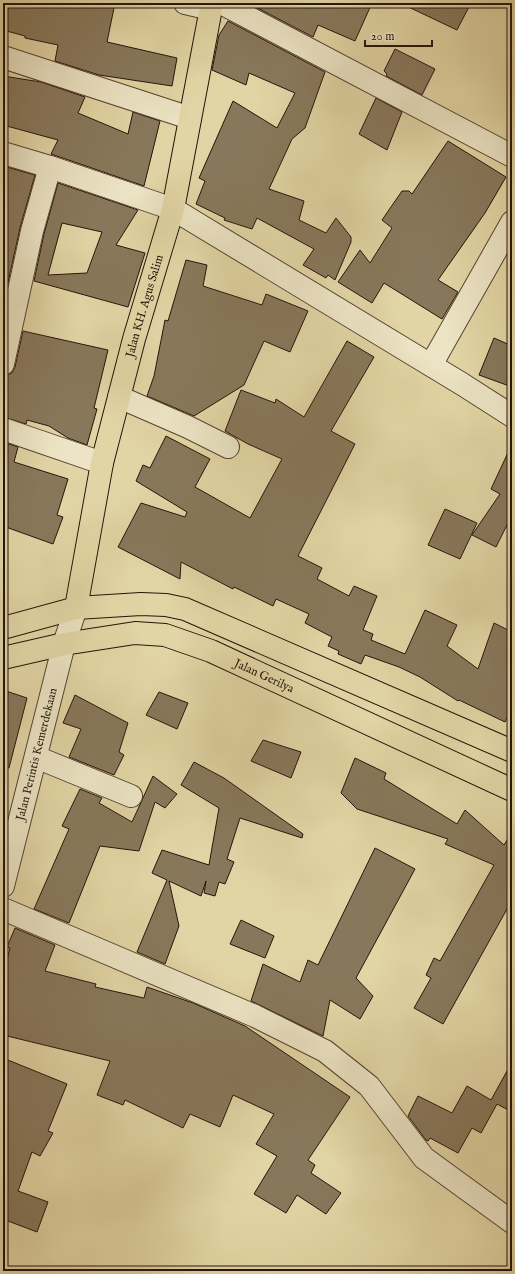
<svg xmlns="http://www.w3.org/2000/svg" width="515" height="1274" viewBox="0 0 515 1274" font-family="'IM FELL English',serif">
<rect width="100%" height="100%" fill="#e2d5a5"/>
<filter id="stains"><feTurbulence type="fractalNoise" baseFrequency=".005" numOctaves="4"/><feColorMatrix values="0 0 0 0 .2 0 0 0 0 .09 0 0 0 0 .02 0 0 0 .5 -.17"/></filter>
<radialGradient id="worn" r=".72"><stop offset=".6" stop-color="#630" stop-opacity="0"/><stop offset="1" stop-color="#630" stop-opacity=".3"/></radialGradient>
<g fill="#88785b" stroke="#26140b" fill-rule="evenodd">
<polygon points="3,3 115,3 107,42 177,58 172,86 99,75 55,61 58,45 25,38 25,36 3,30"/>
<polygon points="248,3 372,3 355,41 318,25 313,37"/>
<polygon points="400,3 471,3 457,30"/>
<polygon points="228,21 325,72 305,128 292,139 269,189 304,201 299,220 326,233 336,218 351,237 351,242 335,280 328,275 326,278 303,265 314,249 257,218 252,229 224,220 225,218 196,204 205,181 199,178 233,101 277,128 295,93 249,73 246,85 212,70 219,35"/>
<polygon points="395,49 435,69 422,95 386,76 387,74 384,71"/>
<polygon points="3,76 41,82 85,97 78,113 128,134 133,112 160,121 144,186 51,154 58,140 3,125"/>
<polygon points="376,98 402,112 387,150 359,134"/>
<polygon points="448,141 506,177 485,213 438,280 458,292 442,319 384,283 372,303 338,282 360,250 370,263 392,228 382,220 402,191 409,191 412,194"/>
<polygon points="3,166 35,175 20,228 3,305"/>
<path d="M58,183L138,210L116,245L145,253L128,307L34,281L44,234ZM62,223L102,232L87,273L48,275Z"/>
<polygon points="186,260 207,265 203,286 262,305 266,294 308,311 290,352 264,341 244,385 194,416 147,396 154,376 165,320 168,321"/>
<polygon points="23,331 108,350 94,408 97,409 87,445 68,438 49,426 27,420 26,424 3,417 3,376 12,373 15,367"/>
<polygon points="494,338 512,346 512,387 479,375"/>
<polygon points="347,341 374,357 331,431 355,444 298,556 322,568 317,579 349,596 354,586 377,596 363,630 373,634 371,640 405,654 425,610 457,625 447,646 478,669 494,623 512,632 512,708 505,722 459,700 458,701 420,677 399,667 365,655 361,664 338,654 339,651 328,646 332,637 305,623 309,614 276,599 273,606 234,587 233,589 181,562 180,579 118,547 141,503 185,517 187,512 136,481 143,465 150,468 166,436 210,459 195,487 250,518 282,459 248,444 225,431 241,390 275,403 276,399 304,417"/>
<polygon points="3,442 18,447 14,462 68,479 57,515 63,517 53,544 3,526"/>
<polygon points="512,444 512,515 496,547 472,535 500,494 491,489"/>
<polygon points="445,509 477,523 460,559 428,545"/>
<polygon points="3,690 27,698 9,768 3,767"/>
<polygon points="159,692 188,703 177,729 146,715"/>
<polygon points="75,695 128,723 119,752 124,755 114,775 69,757 81,729 63,723"/>
<polygon points="263,740 301,752 291,778 251,761"/>
<polygon points="355,758 386,773 384,779 457,824 465,810 504,845 512,832 512,900 443,1024 414,1008 431,978 426,975 434,958 440,961 494,865 445,844 448,839 357,809 341,793"/>
<polygon points="194,762 224,778 303,834 302,838 240,818 227,859 234,862 225,884 219,882 215,896 204,893 206,881 201,896 169,881 179,926 165,964 137,952 167,880 152,873 162,850 209,865 219,808 181,785"/>
<polygon points="153,776 177,794 165,808 155,802 139,851 100,846 69,923 34,909 69,829 62,826 80,789 102,798 99,803 132,822"/>
<polygon points="375,848 415,869 356,978 373,996 360,1019 330,1000 323,1036 251,1001 263,964 300,982 308,960 318,965"/>
<polygon points="241,920 274,936 265,958 230,944"/>
<polygon points="15,928 55,945 45,971 96,984 95,987 144,998 147,987 193,1003 245,1026 350,1097 308,1160 315,1165 311,1173 341,1193 326,1214 297,1195 286,1213 254,1194 277,1156 256,1144 274,1114 233,1095 220,1127 190,1114 183,1128 125,1100 123,1105 97,1095 110,1061 3,1035 3,976 10,948 7,947"/>
<polygon points="3,1058 67,1084 48,1131 53,1133 40,1156 32,1152 18,1191 48,1202 37,1232 8,1221 5,1227 3,1227"/>
<polygon points="512,1062 512,1112 497,1104 481,1133 472,1128 458,1153 430,1138 428,1141 426,1140 408,1116 418,1096 452,1113 467,1086 491,1100"/>
</g>
<g fill="none" stroke-linecap="round" stroke-linejoin="round">
<defs>
<g id="minor">
<polyline points="185,3 211,9"/>
<polyline points="221,3 512,156"/>
<polyline points="3,57 190,118"/>
<polyline points="3,153 50,167 173,209 462,384 512,416"/>
<polyline points="3,364 32,231 50,167"/>
<polyline points="431,365 512,222"/>
<polyline points="119,397 188,427 228,447"/>
<polyline points="3,429 102,463"/>
<polyline points="36,757 131,796"/>
<path id="s1" d="M3,886L64,644L76,608"/>
<polyline points="3,909 255,1016 325,1051 369,1086 424,1158 512,1222"/>
</g>
<g id="major">
<path id="s2" d="M76,608L102,463L134,339L173,209L212,3"/>
</g>
<g id="highway">
<polyline points="3,628 76,608 141,604 166,605 185,609 512,751"/>
<path id="s3" d="M3,658L64,644L135,633L165,635L211,651L512,790"/>
</g>
</defs>
<use href="#minor" stroke="#554432" stroke-width="24"/>
<use href="#major" stroke="#26140b" stroke-width="24"/>
<use href="#highway" stroke="#26140b" stroke-width="24"/>
<use href="#minor" stroke="#ece4c4" stroke-width="22"/>
<use href="#major" stroke="#e2d5a5" stroke-width="22"/>
<use href="#highway" stroke="#e2d5a5" stroke-width="22"/>
</g>
<g text-anchor="middle" dominant-baseline="central" stroke-width="3.5" stroke-linejoin="round" paint-order="stroke">
<g font-size="12" fill="#26140b" stroke="#ece4c4">
<text stroke="none"><textPath href="#s2" startOffset="310">Jalan KH. Agus Salim</textPath></text>
<text stroke="none"><textPath href="#s3" startOffset="272">Jalan Gerilya</textPath></text>
<text stroke="none"><textPath href="#s1" startOffset="136">Jalan Perintis Kemerdekaan</textPath></text>
</g>
</g>
<rect width="515" height="1274" fill="none" stroke="#e2d5a5" stroke-width="16"/>
<rect x="4" y="4" width="507" height="1266" fill="none" stroke="#26140b" stroke-width="2"/>
<rect x="8" y="8" width="499" height="1258" fill="none" stroke="#26140b"/>
<path d="M365 40v6h67v-6" fill="none" stroke="#26140b" stroke-width="2"/>
<text x="371" y="40" font-size="12" fill="#26140b" stroke="#ece4c4" stroke-width="3" paint-order="stroke">20 m</text>
<rect width="100%" height="100%" filter="url(#stains)"/>
<rect width="100%" height="100%" fill="url(#worn)"/>
</svg>
